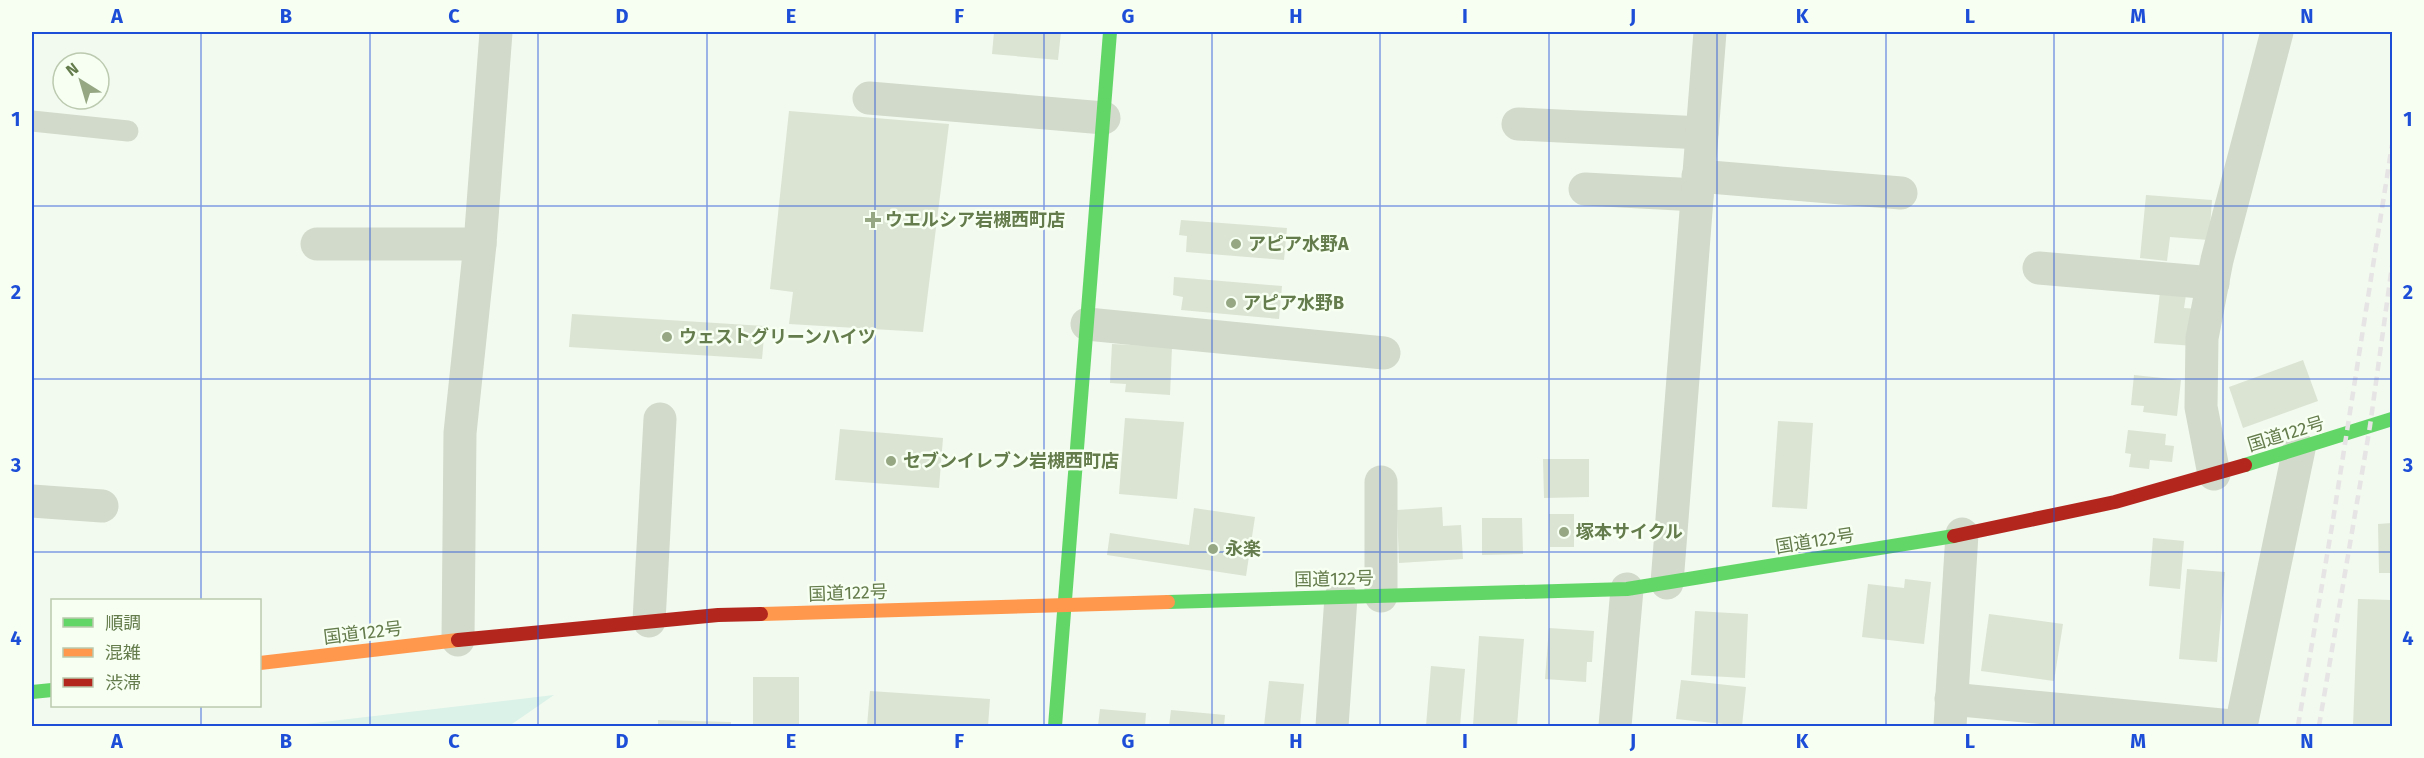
<svg xmlns="http://www.w3.org/2000/svg" width="2424" height="758" viewBox="0 0 2424 758" font-family="'Fira Sans','Noto Sans JP',sans-serif">
<rect width="100%" height="100%" fill="#f2f9ef"/>
<polygon fill="#daf2e8" points="554,695 509,726 289,726"/>
<g fill="#dbe4d3">
<polygon points="994,32 1061,32 1058,60 992,54"/>
<polygon points="789,111 949,124 923,332 789,324 793,292 770,289"/>
<polygon points="2146,195 2212,200 2209,240 2170,237 2167,261 2140,258"/>
<polygon points="1181,220 1287,228 1284,260 1186,252 1187,236 1179,235"/>
<polygon points="1174,277 1282,286 1279,319 1181,310 1183,297 1173,295"/>
<polygon points="2160,292 2186,295 2184,308 2197,309 2194,346 2154,343"/>
<polygon points="572,314 765,326 762,359 569,347"/>
<polygon points="1112,344 1172,347 1170,395 1125,392 1126,384 1110,383"/>
<polygon points="2303,360 2318,401 2243,428 2229,387"/>
<polygon points="2134,375 2181,380 2177,416 2143,412 2144,406 2131,405"/>
<polygon points="1125,418 1184,422 1177,499 1119,494"/>
<polygon points="1778,421 1813,423 1807,509 1772,507"/>
<polygon points="840,429 943,438 939,488 835,480"/>
<polygon points="2128,430 2166,434 2165,445 2174,446 2172,462 2150,460 2149,469 2129,467 2131,454 2125,453"/>
<polygon points="1543,459 1589,459 1589,497 1544,498"/>
<polygon points="1442,507 1443,526 1461,525 1463,559 1399,563 1397,510"/>
<polygon points="1194,508 1255,517 1246,576 1107,555 1110,533 1189,545"/>
<polygon points="1549,514 1574,514 1574,547 1550,547"/>
<polygon points="1482,518 1522,518 1523,554 1482,555"/>
<polygon points="2392,523 2392,573 2379,573 2378,524"/>
<polygon points="2153,538 2184,541 2180,589 2149,586"/>
<polygon points="2187,569 2225,572 2217,662 2179,659"/>
<polygon points="1905,579 1931,582 1924,644 1862,637 1868,584 1904,588"/>
<polygon points="2358,599 2392,600 2392,726 2353,726"/>
<polygon points="1695,611 1748,614 1745,678 1691,675"/>
<polygon points="1989,614 2063,624 2054,681 1981,671"/>
<polygon points="1549,628 1594,631 1592,662 1587,662 1586,682 1545,679"/>
<polygon points="1479,636 1524,639 1517,726 1473,726"/>
<polygon points="1431,666 1465,669 1460,726 1426,726"/>
<rect x="753" y="677" width="46" height="49"/>
<polygon points="1681,680 1746,687 1742,726 1676,719"/>
<polygon points="1269,681 1304,684 1300,726 1264,726"/>
<polygon points="870,691 990,699 988,726 867,726"/>
<polygon points="1100,709 1146,713 1145,726 1098,726"/>
<polygon points="1171,710 1225,715 1224,726 1169,726"/>
<polygon points="658,720 731,722 731,726 658,726"/>
</g>
<g fill="none" stroke-linecap="round" stroke-linejoin="round">
<polyline stroke="#d2dacb" stroke-width="21" points="32,121 128,131"/>
<g stroke="#d2dacb" stroke-width="33">
<polyline points="869,98 1104,118"/>
<polyline points="1518,124 1702,133"/>
<polyline points="1698,176 1901,193"/>
<polyline points="1585,189 1697,195"/>
<polyline points="317,244 480,244"/>
<polyline points="2039,268 2213,283"/>
<polyline points="1087,324 1384,353"/>
<polyline points="2214,474 2201,407 2202,338 2217,260 2277,32"/>
<polyline points="1381,482 1381,596"/>
<polyline points="32,501 102,506"/>
<polyline points="1667,583 1710,32"/>
<polyline points="649,621 660,419"/>
<polyline points="458,640 460,433 480,244 496,32"/>
<polyline points="1951,699 2232,726"/>
<polyline points="1332,726 1341,597"/>
<polyline points="1615,726 1627,589"/>
<polyline points="1950,726 1962,534"/>
<polyline points="2241,726 2299,449"/>
</g>
<g stroke="#63d668" stroke-width="14">
<polyline points="2245,465 2392,419"/>
<polyline points="1168,602 1627,589 1954,536"/>
<polyline points="32,692 52,690"/>
<polyline points="1055,726 1110,32"/>
</g>
<g stroke="#ff974d" stroke-width="14">
<polyline points="761,614 1168,602"/>
<polyline points="260,663 458,640"/>
</g>
<g stroke="#b3261e" stroke-width="14">
<polyline points="1954,536 2115,502 2245,465"/>
<polyline points="458,640 718,615 761,614"/>
</g>
<g stroke="#e6e4e4" stroke-width="4.5" stroke-dasharray="9 6" stroke-linecap="butt">
<polyline points="2298,726 2333,520 2392,145"/>
<polyline points="2319,726 2370,426 2392,266"/>
</g>
</g>
<path fill="none" stroke="#1d4ed8" stroke-width="1.5" stroke-opacity="0.55" d="M201,32V600M370,32V726M538,32V726M707,32V726M875,32V726M1044,32V726M1212,32V726M1380,32V726M1549,32V726M1717,32V726M1886,32V726M2054,32V726M2223,32V726M32,206H2392M32,379H2392M32,552H2392M201,706V726"/>
<g fill="#96a784" stroke="#f6fff2" stroke-width="2">
<path d="M870 211h6v6h6v6h-6v6h-6v-6h-6v-6h6z"/>
<circle cx="1236" cy="244" r="6"/>
<circle cx="1231" cy="303" r="6"/>
<circle cx="667" cy="337" r="6"/>
<circle cx="891" cy="461" r="6"/>
<circle cx="1564" cy="532" r="6"/>
<circle cx="1213" cy="549" r="6"/>
</g>
<g text-anchor="middle" dominant-baseline="central" stroke-width="5" stroke-linejoin="round" paint-order="stroke">
<g font-size="18" font-weight="bold" fill="#647b4b" stroke="#f6fff2" text-anchor="start">
<text x="885" y="220">ウエルシア岩槻西町店</text>
<text x="1248" y="244">アピア水野A</text>
<text x="1243" y="303">アピア水野B</text>
<text x="679" y="337">ウェストグリーンハイツ</text>
<text x="903" y="461">セブンイレブン岩槻西町店</text>
<text x="1576" y="532">塚本サイクル</text>
<text x="1225" y="549">永楽</text>
</g>
<g font-size="18" fill="#647b4b" stroke="#f6fff2">
<text transform="translate(2286 434) rotate(-17)">国道122号</text>
<text transform="translate(1815 541) rotate(-9)">国道122号</text>
<text transform="translate(1334 579) rotate(-1)">国道122号</text>
<text transform="translate(848 593) rotate(-2)">国道122号</text>
<text transform="translate(363 633) rotate(-7)">国道122号</text>
</g>
</g>
<rect width="2424" height="758" fill="none" stroke="#f6fff2" stroke-width="66"/>
<rect x="51" y="599" width="210" height="108" fill="#f6fff2" stroke="#bccaaf" stroke-width="1.5"/>
<rect x="63" y="618" width="30" height="9" fill="#63d668" stroke="#bccaaf" stroke-width="1.5"/>
<text x="105" y="629" font-size="18" fill="#647b4b">順調</text>
<rect x="63" y="648" width="30" height="9" fill="#ff974d" stroke="#bccaaf" stroke-width="1.5"/>
<text x="105" y="659" font-size="18" fill="#647b4b">混雑</text>
<rect x="63" y="678" width="30" height="9" fill="#b3261e" stroke="#bccaaf" stroke-width="1.5"/>
<text x="105" y="689" font-size="18" fill="#647b4b">渋滞</text>
<g transform="translate(81 81) rotate(323)"><circle r="28" fill="#f6fff2" stroke="#bccaaf" stroke-width="1.5"/>
<path d="M0-4.5L10 22L0 15L-10 22Z" fill="#96a784"/>
<text y="-9" font-size="16" font-weight="bold" text-anchor="middle" fill="#647b4b">N</text>
</g>
<rect x="33" y="33" width="2358" height="692" fill="none" stroke="#1d4ed8" stroke-width="2"/>
<g font-size="20" text-anchor="middle" font-weight="bold" fill="#1d4ed8">
<text x="117" y="23">A</text>
<text x="286" y="23">B</text>
<text x="454" y="23">C</text>
<text x="622" y="23">D</text>
<text x="791" y="23">E</text>
<text x="959" y="23">F</text>
<text x="1128" y="23">G</text>
<text x="1296" y="23">H</text>
<text x="1465" y="23">I</text>
<text x="1633" y="23">J</text>
<text x="1802" y="23">K</text>
<text x="1970" y="23">L</text>
<text x="2138" y="23">M</text>
<text x="2307" y="23">N</text>
<text x="16" y="126">1</text>
<text x="2408" y="126">1</text>
<text x="16" y="299">2</text>
<text x="2408" y="299">2</text>
<text x="16" y="472">3</text>
<text x="2408" y="472">3</text>
<text x="16" y="645">4</text>
<text x="2408" y="645">4</text>
<text x="117" y="748">A</text>
<text x="286" y="748">B</text>
<text x="454" y="748">C</text>
<text x="622" y="748">D</text>
<text x="791" y="748">E</text>
<text x="959" y="748">F</text>
<text x="1128" y="748">G</text>
<text x="1296" y="748">H</text>
<text x="1465" y="748">I</text>
<text x="1633" y="748">J</text>
<text x="1802" y="748">K</text>
<text x="1970" y="748">L</text>
<text x="2138" y="748">M</text>
<text x="2307" y="748">N</text>
</g>
</svg>
